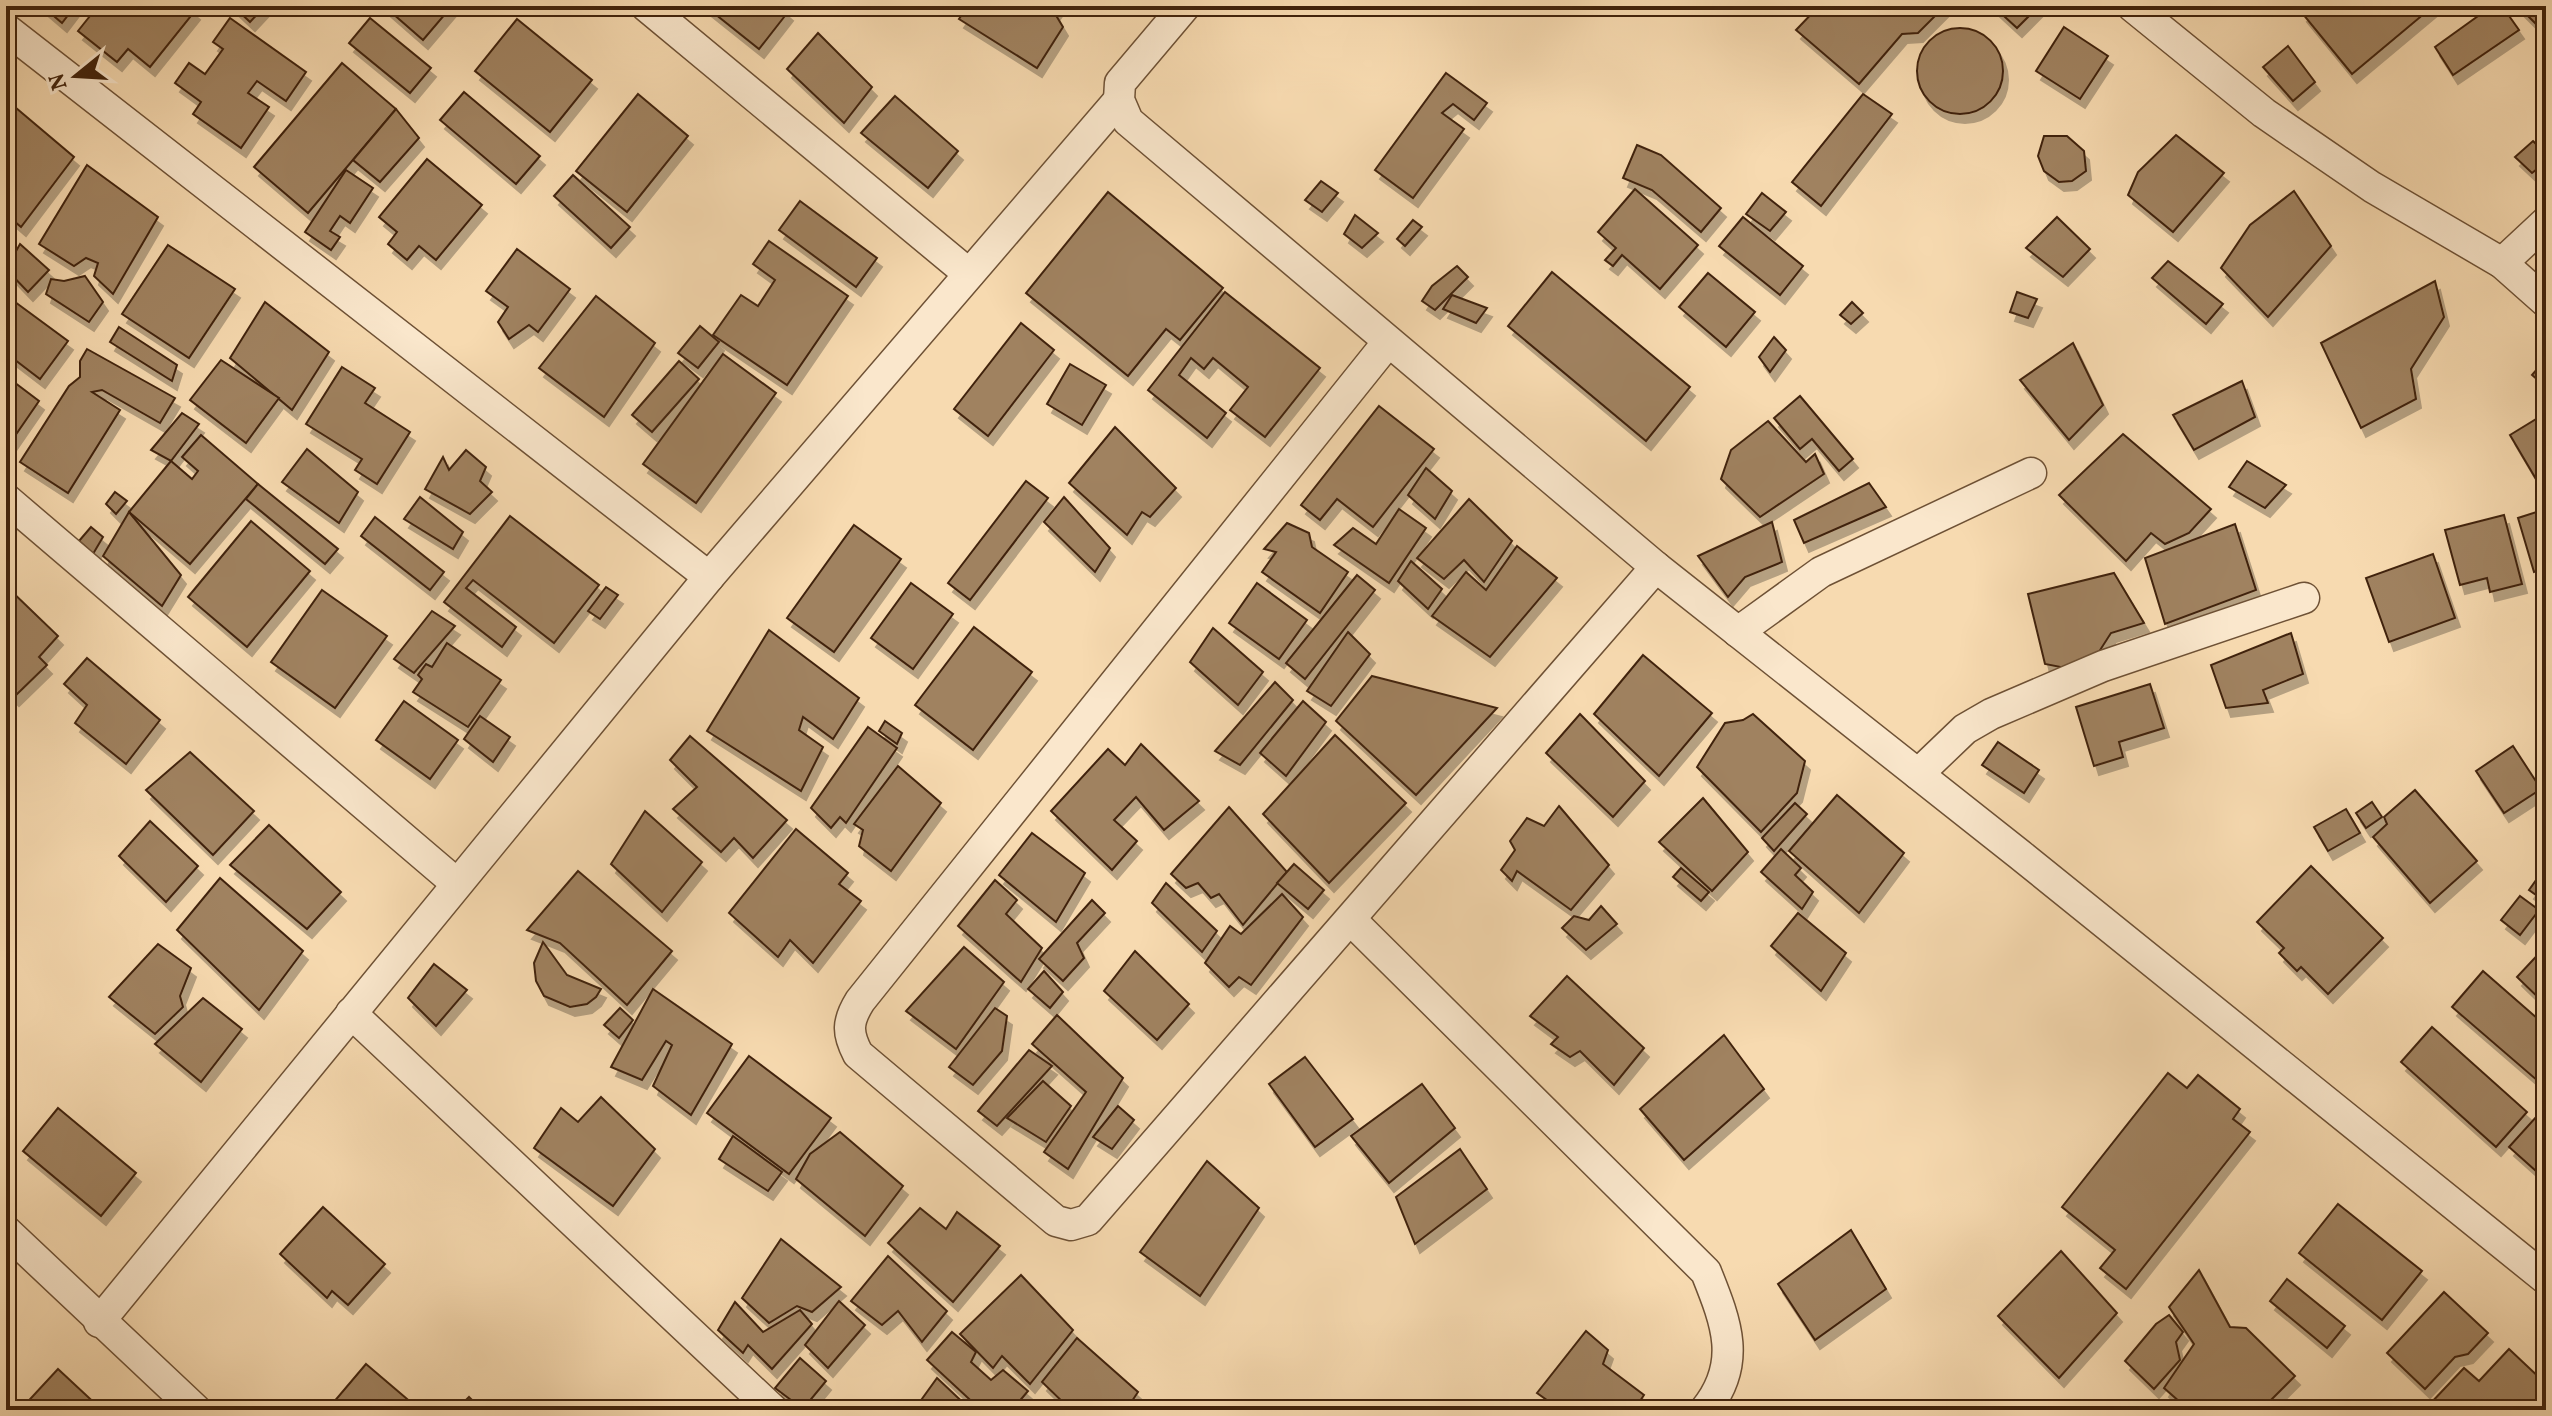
<svg xmlns="http://www.w3.org/2000/svg" width="2552" height="1416" viewBox="0 0 2552 1416" font-family="Vollkorn,serif">
<defs>
<filter id="shadow"><feDropShadow dx="5" dy="9" stdDeviation="0" flood-color="#0004"/></filter>
</defs>
<rect width="100%" height="100%" fill="#f7dab0"/>
<filter id="stains"><feTurbulence type="fractalNoise" baseFrequency=".0025" numOctaves="4"/><feColorMatrix values="0 0 0 0 .2 0 0 0 0 .09 0 0 0 0 .02 0 0 0 .5 -.17"/></filter>
<radialGradient id="worn" r=".72"><stop offset=".6" stop-color="#630" stop-opacity="0"/><stop offset="1" stop-color="#630" stop-opacity=".3"/></radialGradient>
<g fill="#a08261" stroke="#41230c" stroke-width="2" filter="url(#shadow)">
<polygon points="42,6 75,6 62,23"/>
<polygon points="98,6 189,6 195,11 150,67 128,49 117,62 78,31"/>
<polygon points="233,6 265,6 250,22"/>
<polygon points="384,6 452,6 423,40"/>
<polygon points="705,6 781,6 788,12 759,49"/>
<polygon points="968,6 1042,9 1058,6 1054,12 1063,27 1037,68 959,19"/>
<polygon points="1819,6 1945,6 1918,33 1902,34 1859,84 1796,30"/>
<polygon points="1993,6 2039,6 2017,28"/>
<polygon points="2311,6 2429,6 2431,8 2352,74 2302,13"/>
<polygon points="2492,6 2502,6 2519,30 2453,75 2435,47"/>
<polygon points="2518,6 2546,6 2546,34"/>
<polygon points="230,18 306,72 286,101 257,81 248,93 269,107 241,148 193,114 201,102 175,83 189,63 205,74 223,49 213,42"/>
<polygon points="370,18 431,68 410,93 349,43"/>
<polygon points="517,19 592,80 550,132 475,71"/>
<polygon points="2064,27 2108,56 2080,99 2036,71"/>
<circle cx="1960" cy="71" r="43"/>
<polygon points="818,33 872,87 844,123 787,69"/>
<polygon points="2288,46 2315,82 2293,101 2263,67"/>
<polygon points="342,63 396,109 308,213 254,167"/>
<polygon points="1446,73 1487,103 1474,120 1453,104 1442,113 1464,129 1413,198 1375,170"/>
<polygon points="464,92 540,156 516,184 440,120"/>
<polygon points="638,94 688,136 627,212 576,171"/>
<polygon points="1863,94 1892,114 1821,206 1792,182"/>
<polygon points="895,96 958,151 928,188 861,133"/>
<polygon points="9,102 74,157 21,227 6,214"/>
<polygon points="396,109 419,138 380,182 353,160"/>
<polygon points="2176,135 2224,173 2173,232 2128,195 2138,172"/>
<polygon points="2044,136 2067,136 2084,151 2086,171 2072,181 2059,182 2044,171 2038,156"/>
<polygon points="2533,141 2546,154 2546,162 2532,173 2515,157"/>
<polygon points="1637,145 1661,155 1721,208 1701,232 1652,190 1623,178"/>
<polygon points="427,159 482,205 436,260 419,246 407,260 388,244 397,232 379,217"/>
<polygon points="87,165 158,217 113,294 94,276 98,263 86,258 74,266 39,244"/>
<polygon points="346,170 373,188 350,223 340,216 330,231 340,237 331,250 305,232"/>
<polygon points="573,175 630,227 611,248 554,196"/>
<polygon points="1321,181 1338,193 1322,212 1305,200"/>
<polygon points="1635,189 1698,245 1660,289 1622,255 1613,266 1605,260 1616,248 1598,232"/>
<polygon points="2294,191 2331,246 2268,317 2221,268 2250,225"/>
<polygon points="1108,192 1223,288 1180,340 1166,329 1128,376 1026,293"/>
<polygon points="1762,193 1786,212 1770,231 1746,214"/>
<polygon points="800,201 877,258 856,287 779,230"/>
<polygon points="1355,215 1378,233 1362,248 1344,234"/>
<polygon points="1743,217 1803,266 1780,295 1719,246"/>
<polygon points="2057,217 2090,249 2063,277 2026,248"/>
<polygon points="1413,220 1422,227 1405,246 1397,239"/>
<polygon points="769,241 848,296 787,385 713,335 741,295 758,306 775,280 753,264"/>
<polygon points="20,244 49,270 28,292 6,269"/>
<polygon points="168,245 235,289 189,358 122,314"/>
<polygon points="517,249 570,289 538,332 529,325 509,339 498,322 508,307 486,291"/>
<polygon points="2168,261 2223,304 2206,324 2152,278"/>
<polygon points="1457,266 1468,277 1435,310 1422,301 1432,286"/>
<polygon points="1552,272 1690,387 1646,441 1508,326"/>
<polygon points="1708,273 1755,312 1726,347 1679,307"/>
<polygon points="85,276 103,302 89,322 46,294 51,279 64,281"/>
<polygon points="2435,281 2444,317 2411,369 2416,399 2361,428 2321,343"/>
<polygon points="1225,292 1320,368 1265,437 1230,410 1248,387 1213,358 1204,369 1191,358 1179,375 1226,413 1207,438 1148,390"/>
<polygon points="2017,292 2037,299 2028,318 2010,312"/>
<polygon points="1452,295 1487,308 1476,323 1443,309"/>
<polygon points="596,296 655,343 604,417 539,368"/>
<polygon points="11,299 68,341 40,379 6,353 6,306"/>
<polygon points="265,302 329,352 292,410 230,358"/>
<polygon points="1852,302 1863,313 1851,324 1840,315"/>
<polygon points="1021,323 1054,350 988,436 954,409"/>
<polygon points="700,326 719,342 698,368 678,353"/>
<polygon points="119,327 177,365 172,381 110,342"/>
<polygon points="1774,337 1786,350 1770,372 1759,357"/>
<polygon points="2073,343 2103,405 2069,440 2020,380"/>
<polygon points="87,349 175,398 160,423 102,390 92,392 120,410 68,493 20,462 69,386 80,377 80,361"/>
<polygon points="723,354 776,393 696,503 643,464"/>
<polygon points="2546,359 2546,387 2532,375"/>
<polygon points="221,360 279,398 246,443 190,400"/>
<polygon points="679,361 699,379 652,432 632,415"/>
<polygon points="1070,364 1106,385 1082,425 1047,404"/>
<polygon points="342,367 375,388 365,403 410,432 377,484 355,470 362,459 306,424"/>
<polygon points="6,376 39,401 6,449"/>
<polygon points="2242,381 2255,417 2194,450 2173,415"/>
<polygon points="1800,396 1853,459 1839,471 1812,439 1800,449 1774,418"/>
<polygon points="1379,406 1434,449 1373,527 1337,499 1320,520 1301,505"/>
<polygon points="182,413 199,424 171,461 151,450"/>
<polygon points="2546,413 2546,489 2543,491 2510,435"/>
<polygon points="1768,421 1806,462 1815,454 1824,474 1760,517 1721,479 1731,450"/>
<polygon points="1115,427 1176,488 1150,517 1142,512 1127,535 1069,483"/>
<polygon points="2123,434 2211,509 2189,533 2165,544 2151,533 2126,561 2059,495"/>
<polygon points="201,435 258,484 190,564 129,512 171,461 192,479 198,471 182,457"/>
<polygon points="307,449 358,492 339,523 282,482"/>
<polygon points="466,450 486,467 480,481 492,492 470,514 425,489 443,457 449,470"/>
<polygon points="2247,461 2286,485 2265,508 2229,487"/>
<polygon points="1426,468 1452,491 1435,519 1408,495"/>
<polygon points="1026,481 1048,498 970,600 948,583"/>
<polygon points="1869,483 1886,507 1804,543 1794,520"/>
<polygon points="258,484 338,549 325,564 246,499"/>
<polygon points="115,492 127,501 116,514 106,504"/>
<polygon points="420,497 463,532 453,549 404,519"/>
<polygon points="1064,497 1110,548 1095,572 1044,522"/>
<polygon points="1469,499 1512,541 1484,582 1464,560 1444,579 1417,558"/>
<polygon points="1399,509 1426,528 1389,583 1334,545 1353,528 1376,544"/>
<polygon points="2546,509 2546,568 2534,572 2518,518"/>
<polygon points="129,512 181,575 162,606 103,556"/>
<polygon points="2504,515 2522,584 2490,592 2487,578 2460,585 2445,530"/>
<polygon points="510,516 599,585 554,643 473,580 466,588 516,627 502,647 444,602"/>
<polygon points="375,517 444,572 430,590 361,536"/>
<polygon points="251,521 310,571 247,647 188,597"/>
<polygon points="1772,522 1782,562 1745,577 1728,597 1698,556"/>
<polygon points="1287,523 1309,533 1312,547 1348,572 1320,613 1262,572 1276,552 1264,549"/>
<polygon points="2235,524 2256,590 2165,624 2145,558"/>
<polygon points="854,525 901,559 834,652 787,618"/>
<polygon points="91,527 103,537 93,554 79,541"/>
<polygon points="1517,546 1557,578 1490,657 1432,616 1466,572 1486,590"/>
<polygon points="2433,554 2455,618 2389,642 2366,578"/>
<polygon points="1411,561 1442,589 1428,609 1398,581"/>
<polygon points="2114,573 2144,623 2111,633 2086,672 2045,664 2028,594"/>
<polygon points="1357,575 1375,590 1305,679 1286,663"/>
<polygon points="911,583 953,614 913,669 871,638"/>
<polygon points="1257,583 1307,620 1279,659 1229,623"/>
<polygon points="6,586 58,636 39,657 47,665 14,697 6,689"/>
<polygon points="606,587 618,595 600,619 588,611"/>
<polygon points="322,590 387,636 335,708 271,662"/>
<polygon points="432,611 455,626 414,673 394,659"/>
<polygon points="974,627 1032,672 973,750 915,705"/>
<polygon points="1213,628 1263,672 1238,705 1190,662"/>
<polygon points="769,630 859,698 833,739 803,717 799,730 823,747 801,791 707,731"/>
<polygon points="1348,632 1370,654 1331,706 1307,691"/>
<polygon points="2291,633 2303,674 2263,690 2268,703 2226,708 2211,665"/>
<polygon points="447,643 501,680 468,727 413,692 422,679 418,675 426,664 432,667"/>
<polygon points="1643,655 1712,713 1659,776 1594,714"/>
<polygon points="87,658 160,720 126,764 75,723 87,705 64,684"/>
<polygon points="1372,676 1497,708 1416,795 1336,721"/>
<polygon points="1275,682 1293,700 1240,765 1215,751"/>
<polygon points="2150,684 2164,728 2119,742 2123,757 2094,766 2076,707"/>
<polygon points="404,701 458,740 430,779 376,740"/>
<polygon points="1303,701 1326,722 1286,776 1260,753"/>
<polygon points="1580,714 1645,781 1613,817 1546,753"/>
<polygon points="1753,714 1805,761 1797,793 1761,832 1697,767 1725,723 1743,720"/>
<polygon points="480,716 510,737 493,762 464,739"/>
<polygon points="885,721 902,733 897,744 879,731"/>
<polygon points="868,727 897,748 846,823 840,817 831,828 811,808"/>
<polygon points="1335,735 1406,803 1329,883 1263,814"/>
<polygon points="690,736 787,820 753,858 734,838 721,852 673,809 697,787 670,760"/>
<polygon points="1998,742 2039,770 2024,793 1982,765"/>
<polygon points="1141,744 1199,801 1164,830 1136,797 1114,820 1137,841 1112,870 1051,811 1108,749 1125,765"/>
<polygon points="2513,746 2541,789 2504,813 2476,771"/>
<polygon points="190,752 254,811 213,855 146,790"/>
<polygon points="898,766 941,803 891,871 859,846 863,830 854,824"/>
<polygon points="2415,790 2477,861 2430,903 2373,837 2387,824 2384,817"/>
<polygon points="1837,795 1904,853 1859,913 1789,851"/>
<polygon points="1703,798 1748,852 1712,891 1659,842"/>
<polygon points="2372,802 2382,817 2366,828 2356,813"/>
<polygon points="1795,803 1807,814 1774,851 1762,838"/>
<polygon points="1559,806 1609,865 1571,910 1517,871 1512,881 1501,870 1515,850 1510,841 1527,818 1544,826"/>
<polygon points="1229,807 1287,872 1243,925 1219,894 1211,898 1198,883 1186,888 1171,874"/>
<polygon points="2346,809 2360,833 2328,851 2314,827"/>
<polygon points="645,811 702,862 662,912 611,864"/>
<polygon points="150,821 198,866 166,902 119,856"/>
<polygon points="269,825 341,892 307,929 230,865"/>
<polygon points="796,829 848,873 839,884 861,901 813,963 790,940 778,957 729,913"/>
<polygon points="1032,833 1085,873 1056,922 999,875"/>
<polygon points="1781,849 1801,868 1795,875 1813,892 1802,909 1761,872"/>
<polygon points="1294,864 1324,890 1308,909 1277,883"/>
<polygon points="2311,866 2383,938 2328,994 2301,967 2297,971 2279,953 2284,948 2257,922"/>
<polygon points="2546,866 2546,902 2529,890"/>
<polygon points="1681,868 1709,892 1701,901 1673,877"/>
<polygon points="578,871 672,951 627,1005 560,943 527,930"/>
<polygon points="220,878 303,951 259,1010 177,930"/>
<polygon points="995,880 1017,900 1006,914 1042,948 1021,982 958,926"/>
<polygon points="1166,883 1217,931 1202,952 1152,903"/>
<polygon points="1282,894 1303,917 1251,985 1239,977 1229,987 1205,963 1230,926 1241,934"/>
<polygon points="2520,896 2539,910 2520,935 2501,920"/>
<polygon points="1092,900 1105,913 1077,943 1084,958 1063,981 1039,959"/>
<polygon points="1601,906 1617,924 1586,950 1562,928 1574,916 1589,920"/>
<polygon points="1798,913 1846,953 1821,991 1771,946"/>
<polygon points="543,942 567,975 601,989 596,997 587,1004 570,1007 544,996 536,981 534,963"/>
<polygon points="158,944 191,968 180,996 183,1007 155,1034 109,997"/>
<polygon points="2546,946 2546,1005 2517,977"/>
<polygon points="964,947 1004,982 956,1049 906,1011"/>
<polygon points="1135,951 1189,1004 1157,1040 1104,991"/>
<polygon points="434,964 467,990 436,1026 408,998"/>
<polygon points="1044,971 1063,992 1050,1008 1028,989"/>
<polygon points="2483,971 2546,1026 2546,1088 2452,1007"/>
<polygon points="1567,976 1644,1048 1614,1085 1580,1051 1570,1057 1551,1044 1558,1037 1530,1016"/>
<polygon points="653,989 732,1044 691,1115 653,1086 672,1045 666,1041 642,1080 611,1067"/>
<polygon points="203,998 242,1029 201,1082 155,1044"/>
<polygon points="620,1008 633,1020 619,1038 604,1025"/>
<polygon points="995,1008 1007,1016 1002,1051 973,1085 949,1067"/>
<polygon points="1057,1015 1123,1078 1068,1169 1044,1152 1086,1092 1032,1044"/>
<polygon points="2432,1027 2527,1112 2496,1147 2401,1062"/>
<polygon points="1724,1035 1764,1089 1684,1160 1640,1109"/>
<polygon points="1029,1050 1052,1066 997,1126 978,1111"/>
<polygon points="749,1056 831,1118 789,1174 707,1113"/>
<polygon points="1305,1057 1353,1119 1315,1147 1269,1084"/>
<polygon points="2168,1073 2187,1088 2198,1075 2240,1109 2233,1119 2250,1132 2126,1289 2100,1268 2115,1250 2062,1207"/>
<polygon points="1043,1081 1071,1106 1046,1142 1007,1118"/>
<polygon points="1422,1084 1455,1128 1389,1183 1351,1136"/>
<polygon points="601,1097 655,1149 613,1206 534,1148 561,1108 578,1122"/>
<polygon points="1118,1106 1134,1120 1112,1149 1093,1137"/>
<polygon points="2546,1106 2546,1180 2509,1147"/>
<polygon points="58,1108 136,1173 101,1216 23,1151"/>
<polygon points="840,1132 903,1186 865,1236 796,1179 810,1154"/>
<polygon points="733,1136 782,1172 768,1191 719,1159"/>
<polygon points="1460,1149 1487,1189 1415,1244 1396,1197"/>
<polygon points="1207,1161 1259,1208 1200,1296 1140,1252"/>
<polygon points="2338,1204 2422,1271 2382,1320 2299,1253"/>
<polygon points="323,1207 385,1264 348,1305 332,1291 327,1298 280,1254"/>
<polygon points="920,1208 946,1229 957,1212 1000,1246 953,1302 888,1243"/>
<polygon points="1851,1230 1886,1289 1815,1340 1778,1284"/>
<polygon points="781,1239 841,1287 812,1312 797,1306 769,1323 742,1298"/>
<polygon points="2061,1251 2117,1313 2059,1378 1998,1316"/>
<polygon points="888,1256 947,1311 922,1342 898,1311 882,1325 851,1301"/>
<polygon points="2199,1270 2230,1327 2246,1328 2295,1376 2261,1410 2189,1410 2164,1388 2194,1344 2169,1307"/>
<polygon points="1021,1275 1073,1330 1030,1384 1002,1356 993,1368 960,1334"/>
<polygon points="2287,1279 2345,1326 2327,1348 2270,1301"/>
<polygon points="2444,1292 2488,1333 2468,1354 2455,1357 2425,1389 2387,1353"/>
<polygon points="839,1301 865,1325 828,1368 805,1345"/>
<polygon points="735,1302 763,1332 800,1310 812,1324 772,1369 748,1345 743,1353 718,1330"/>
<polygon points="2169,1315 2183,1332 2176,1342 2180,1360 2154,1389 2125,1361 2156,1324"/>
<polygon points="1586,1331 1608,1350 1603,1364 1644,1395 1634,1410 1561,1410 1537,1393"/>
<polygon points="952,1332 976,1352 971,1362 991,1380 1003,1370 1028,1391 1012,1410 981,1410 927,1360"/>
<polygon points="1077,1338 1138,1392 1126,1410 1071,1410 1042,1382"/>
<polygon points="2509,1349 2546,1384 2546,1400 2537,1410 2435,1410 2429,1405 2464,1368 2479,1381"/>
<polygon points="800,1358 826,1381 803,1409 775,1388"/>
<polygon points="366,1364 420,1410 327,1410"/>
<polygon points="58,1369 101,1409 100,1410 20,1410"/>
<polygon points="937,1378 971,1410 914,1410"/>
<polygon points="469,1397 482,1410 456,1410"/>
</g>
<g fill="none" stroke-linecap="round" stroke-linejoin="round">
<defs>
<g id="minor">
<polyline points="646,6 969,274"/>
<polyline points="1185,6 1120,83 1119,100 1128,121 1656,567 2019,854 2546,1279"/>
<polyline points="2132,6 2264,113 2372,187 2502,263 2546,302"/>
<polyline points="6,29 709,577"/>
<polyline points="2502,263 2546,222"/>
<path d="M1388,342L860,1001C847,1022 847,1033 858,1054L1056,1221L1071,1225L1088,1220L1656,567"/>
<polyline points="6,499 456,883"/>
<polyline points="1738,632 1821,572 2031,473"/>
<polyline points="1918,774 1965,729 1991,714 2103,666 2304,598"/>
<path d="M1351,920L1706,1272C1726,1322 1743,1363 1705,1410"/>
<polyline points="351,1013 773,1410"/>
<polyline points="6,1231 196,1410"/>
<polyline points="99,1322 709,577 1119,100"/>
</g>
</defs>
<use href="#minor" stroke="#6e5135" stroke-width="33"/>
<use href="#minor" stroke="#fae7cc" stroke-width="30"/>
</g>
<rect width="2552" height="1416" fill="none" stroke="#f7dab0" stroke-width="32"/>
<rect x="8" y="8" width="2536" height="1400" fill="none" stroke="#41230c" stroke-width="4"/>
<rect x="16" y="16" width="2520" height="1384" fill="none" stroke="#41230c" stroke-width="2"/>
<g transform="translate(76 76) rotate(252)" stroke="#fae7cc" stroke-width="6" paint-order="stroke">
<path d="M0-6L14 30L0 20L-14 30Z" fill="#41230c"/>
<text y="-12" font-size="22" font-weight="bold" text-anchor="middle" fill="#41230c">N</text>
</g>
<rect width="100%" height="100%" filter="url(#stains)"/>
<rect width="100%" height="100%" fill="url(#worn)"/>
</svg>
